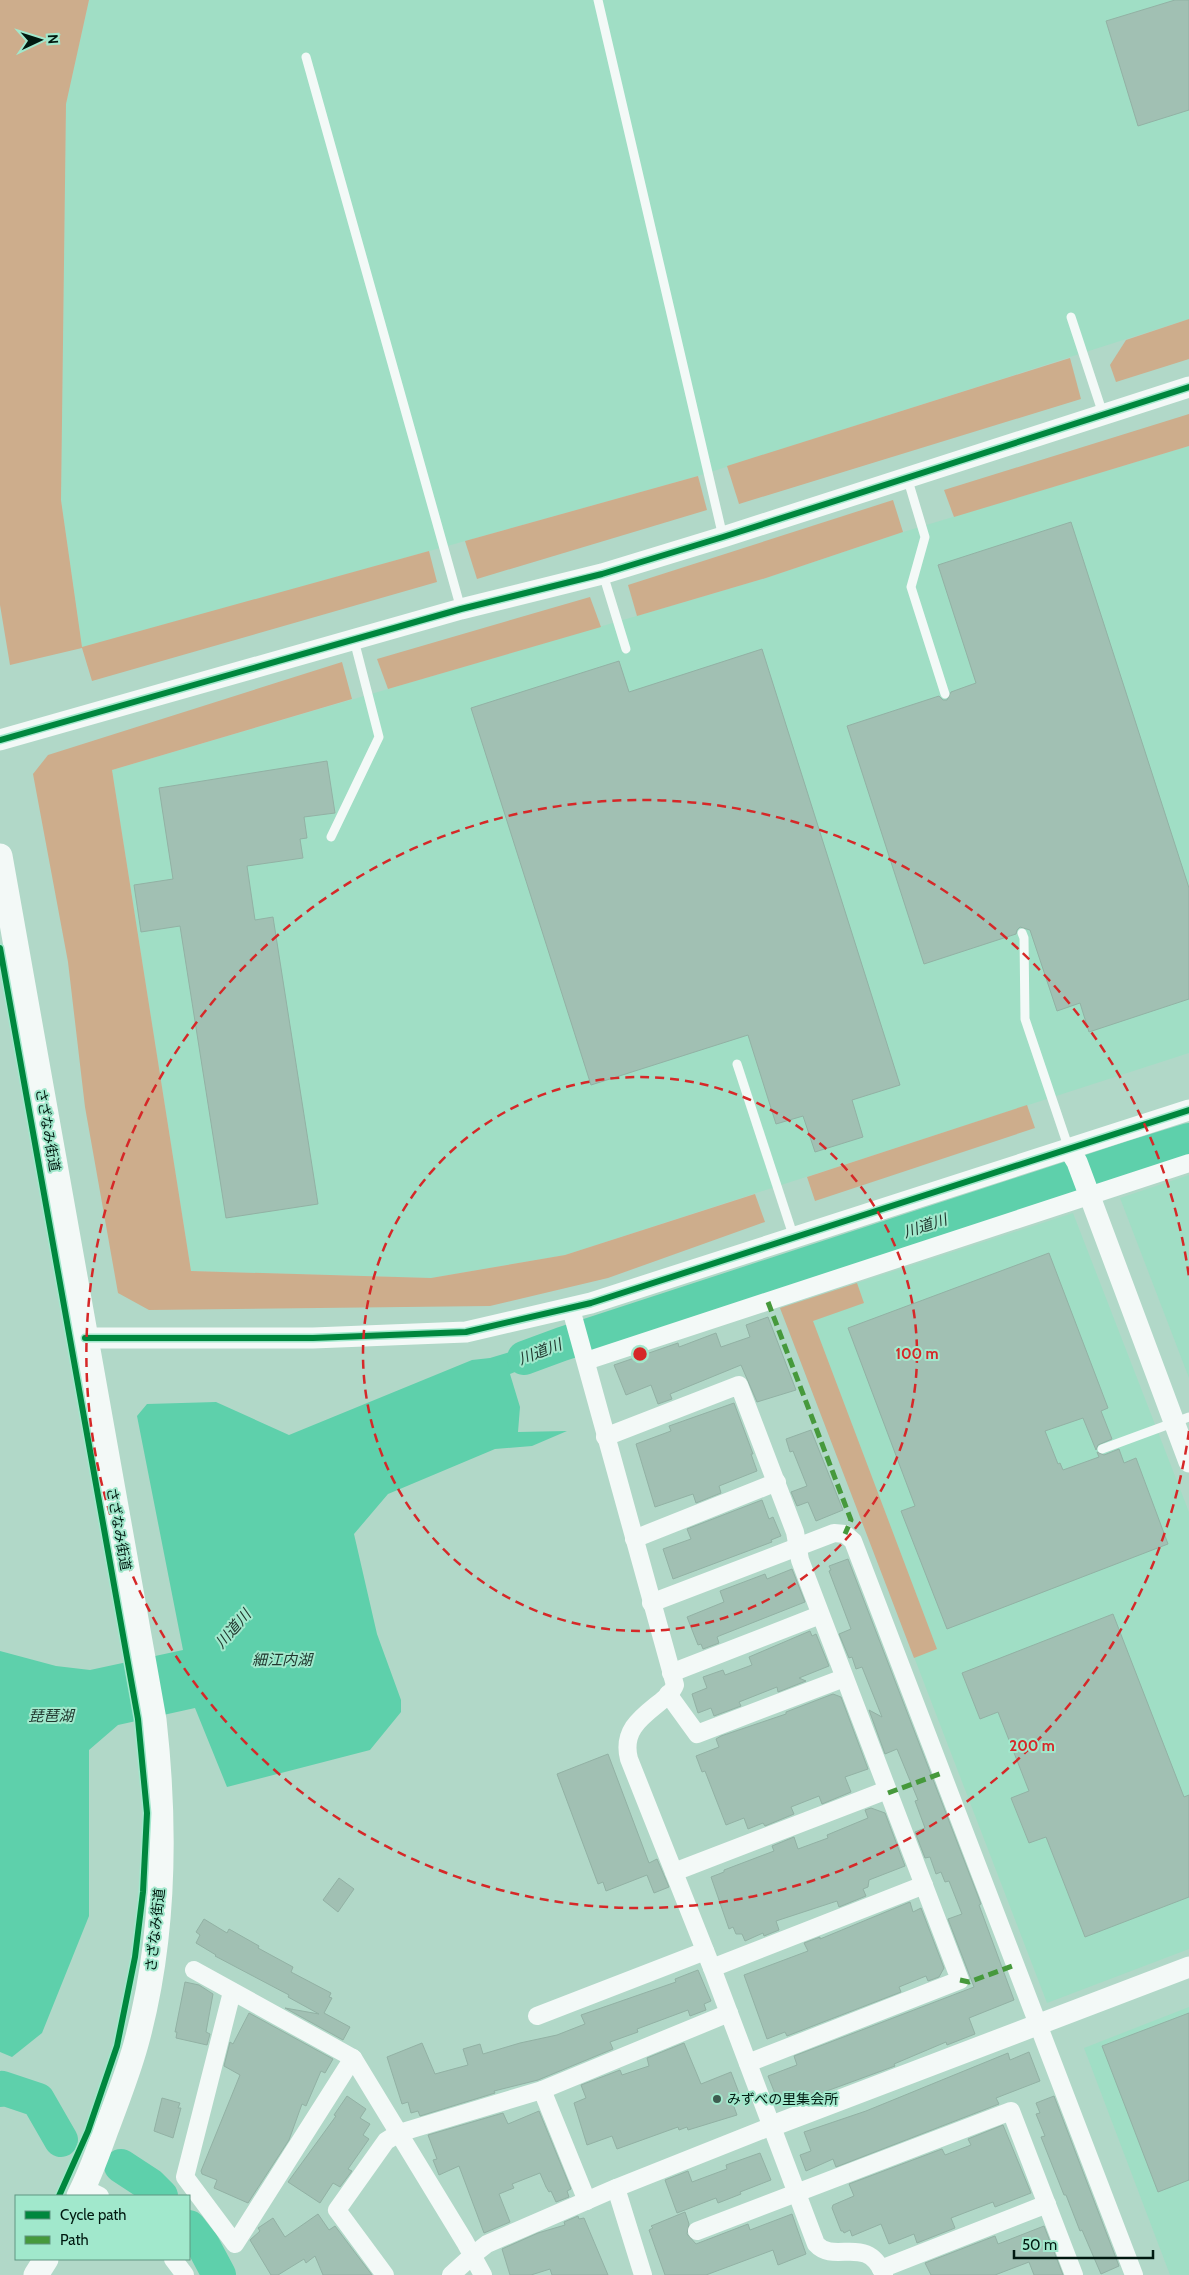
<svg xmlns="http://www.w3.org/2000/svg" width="1189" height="2275" viewBox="0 0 1189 2275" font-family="Cabin,'Noto Sans JP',sans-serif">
<rect width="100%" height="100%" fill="#b1d8c8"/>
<g fill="#a0dec5">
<polygon points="89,0 1189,0 1189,319 698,476 82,648 61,500 66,103"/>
<polygon points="1189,446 1189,1053 565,1255 431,1278 191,1271 112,770 766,578 903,532"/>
<polygon points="1189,1175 1189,1378 1120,1198"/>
<polygon points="1073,1213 1189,1512 1189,1949 1047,2003 780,1308"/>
<polygon points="1189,2007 1189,2275 1170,2275 1084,2048"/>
</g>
<g fill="#cdad8c">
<polygon points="0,0 89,0 66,104 61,500 82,647 429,551 437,582 92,681 82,648 10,665 0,605"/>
<polygon points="1189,319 1189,359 1116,382 1110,365 1126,340"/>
<polygon points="1070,358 1081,399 739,504 727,466"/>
<polygon points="1189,414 1189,446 954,517 944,490"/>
<polygon points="698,476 707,510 477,579 465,541"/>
<polygon points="893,500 903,532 766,578 637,616 628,585"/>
<polygon points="590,597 601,627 388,689 377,659"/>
<polygon points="342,662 352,699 112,770 191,1271 431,1278 565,1255 755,1194 765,1222 608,1278 490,1306 149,1310 118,1293 85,1107 68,962 33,774 48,755"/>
<polygon points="1027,1105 1035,1128 815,1201 807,1177"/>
<polygon points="857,1283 864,1303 813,1321 937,1649 914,1658 780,1308"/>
</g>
<polygon fill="#5ed0ab" points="563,1336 569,1350 510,1374 520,1407 518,1432 567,1431 532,1446 495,1449 388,1494 354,1534 377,1634 401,1700 401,1712 370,1750 227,1787 195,1708 118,1725 89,1750 89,1916 42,2033 12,2057 0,2052 0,1651 56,1666 90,1670 183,1650 137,1416 147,1404 216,1402 289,1435 472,1360 490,1358"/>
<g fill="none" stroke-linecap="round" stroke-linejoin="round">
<g stroke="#5ed0ab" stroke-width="34">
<polyline points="524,1358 562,1344 1134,1157 1189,1140"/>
<polyline points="0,2090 2,2088 38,2100 61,2140"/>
<polyline points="121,2166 150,2185 161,2196"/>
<polyline points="189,2227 203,2245 219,2275"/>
</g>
</g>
<g fill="#a1c0b3" stroke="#92b1a4">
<polygon points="1175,0 1189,0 1189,110 1138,126 1106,21"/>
<polygon points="1071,522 1189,888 1189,999 1089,1032 1080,1003 1057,1011 1030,930 1020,927 1017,930 1016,934 924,964 847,726 939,696 943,700 947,700 951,692 976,683 938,565"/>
<polygon points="762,649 900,1085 852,1100 863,1137 815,1152 803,1116 776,1124 748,1035 591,1085 471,708 619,661 629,692"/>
<polygon points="327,761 335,813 304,817 307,838 300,839 303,858 247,866 255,920 273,917 318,1204 226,1218 180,926 141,932 134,885 173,879 159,788"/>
<polygon points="1049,1253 1108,1408 1101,1411 1112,1439 1098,1445 1096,1450 1083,1418 1045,1431 1058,1464 1060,1463 1063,1470 1099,1457 1097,1452 1104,1455 1119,1449 1124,1463 1136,1458 1168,1544 947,1629 901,1511 915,1506 848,1328"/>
<polygon points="768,1317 796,1390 757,1402 741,1365 670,1394 672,1399 658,1404 651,1385 626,1395 614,1365 678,1343 679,1347 716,1333 721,1347 750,1337 746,1325"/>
<polygon points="734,1403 753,1454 751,1454 757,1471 719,1486 721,1493 696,1503 693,1494 655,1507 636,1444 671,1431 669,1426"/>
<polygon points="811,1430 843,1510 816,1521 808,1502 797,1506 791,1492 807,1486 793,1451 790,1452 786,1439"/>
<polygon points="762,1500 769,1519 773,1517 781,1536 771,1540 772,1542 673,1579 663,1549 691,1539 687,1529"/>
<polygon points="848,1559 981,1904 979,1905 1014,2000 969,2018 975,2034 947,2045 946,2042 894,2064 895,2066 794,2103 791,2096 778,2101 768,2076 797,2065 794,2056 974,1987 948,1919 962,1914 949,1881 945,1882 941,1872 936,1874 930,1857 925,1858 915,1832 925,1828 915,1801 918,1800 897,1749 885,1754 869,1710 882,1717 862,1667 856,1669 852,1657 849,1658 839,1634 851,1629 829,1571 831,1570 829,1566"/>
<polygon points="792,1569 805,1602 719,1636 717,1637 719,1643 703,1649 701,1644 698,1645 687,1617 724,1602 720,1591 765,1574 767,1579"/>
<polygon points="1113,1614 1184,1797 1189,1795 1189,1897 1085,1937 1046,1837 1029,1843 1011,1798 1029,1791 998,1712 980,1719 962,1673"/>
<polygon points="810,1631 812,1636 816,1634 829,1666 799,1678 806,1681 778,1692 777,1687 739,1702 741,1706 714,1716 711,1708 698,1713 692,1694 707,1688 703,1677 723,1670 725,1675 752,1665 749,1657"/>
<polygon points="833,1694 841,1697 868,1769 845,1777 851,1792 822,1804 819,1796 791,1807 794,1814 765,1826 763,1823 748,1829 744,1818 726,1825 705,1771 702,1772 696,1756 719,1747 716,1739 721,1736 786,1714 786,1712"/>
<polygon points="608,1754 649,1863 657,1859 669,1887 654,1893 647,1875 606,1891 603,1882 598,1884 557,1774"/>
<polygon points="871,1808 885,1813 905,1866 869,1880 868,1887 863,1889 866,1896 839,1907 837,1901 776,1921 779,1930 764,1936 763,1933 745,1941 742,1934 736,1934 733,1927 729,1929 711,1877 724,1872 724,1870 774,1851 772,1846 794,1837 798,1849 828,1838 827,1835 868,1818 865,1810"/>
<polygon points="339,1878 354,1889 338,1912 323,1900"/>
<polygon points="910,1902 913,1912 921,1908 944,1968 939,1977 928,1981 926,1976 899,1987 901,1992 787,2036 785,2032 767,2039 744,1975 808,1951 804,1943 820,1937 820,1939"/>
<polygon points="204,1919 227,1933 229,1929 259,1946 258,1948 293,1967 291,1972 331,1993 329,1997 332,1998 324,2013 350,2027 343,2040 285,2008 319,2014 288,1997 289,1995 215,1956 216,1955 196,1943 200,1935 196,1932"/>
<polygon points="698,1970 711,2001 704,2004 706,2010 690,2016 688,2010 637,2029 638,2032 610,2042 613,2049 538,2080 494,2091 495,2093 420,2116 418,2111 411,2113 408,2102 402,2104 387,2057 422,2043 435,2074 468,2065 463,2049 480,2044 483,2054 520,2043 557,2035 585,2024 581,2015 676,1982 675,1979"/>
<polygon points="185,1982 199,1985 213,1994 206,2032 210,2034 207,2045 176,2038 177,2032 175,2032"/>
<polygon points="249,2013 333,2059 325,2073 321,2071 306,2106 302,2104 289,2140 248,2203 214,2188 217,2180 202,2174 201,2171 240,2075 224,2066 230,2042 233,2044"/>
<polygon points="1189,2013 1189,2180 1158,2192 1102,2046"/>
<polygon points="684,2043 701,2084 731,2072 739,2093 730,2096 737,2115 688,2130 687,2127 679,2130 678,2127 617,2149 612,2136 587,2145 574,2103 586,2098 581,2085 620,2070 622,2075 649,2066 647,2058"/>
<polygon points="1029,2052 1040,2081 996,2098 999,2104 836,2167 833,2159 806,2171 800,2155 811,2151 804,2132 866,2111 1008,2053 1010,2060"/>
<polygon points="347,2096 366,2109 360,2118 370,2124 363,2135 369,2139 348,2169 352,2171 340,2187 333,2183 320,2203 288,2182 336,2116 334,2115"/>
<polygon points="1054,2096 1119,2266 1101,2274 1082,2230 1080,2231 1066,2195 1064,2195 1041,2137 1045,2136 1036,2114 1040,2113 1036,2103"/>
<polygon points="162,2098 180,2103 178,2108 181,2108 173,2138 154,2131"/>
<polygon points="539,2111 571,2189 567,2191 569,2197 556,2202 551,2191 549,2192 546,2187 540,2173 512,2184 514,2188 499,2194 510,2222 484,2233 459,2166 439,2175 433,2160 437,2159 428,2135 503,2113 508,2124"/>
<polygon points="1003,2125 1031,2193 995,2207 993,2202 951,2218 955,2228 917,2243 914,2234 889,2244 881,2224 852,2236 850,2230 844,2233 843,2231 841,2231 832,2208 833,2205 854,2196 849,2184 942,2149 945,2155 971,2145 968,2139"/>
<polygon points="760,2153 771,2180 740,2192 741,2194 718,2203 716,2198 677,2213 665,2180 688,2171 692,2182 727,2169 726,2165"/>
<polygon points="685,2212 689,2224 687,2234 696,2244 748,2224 750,2230 792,2214 806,2254 778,2265 773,2250 706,2275 665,2275 649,2230 653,2228 651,2226"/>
<polygon points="318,2214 329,2230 335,2226 372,2275 323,2275 315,2256 306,2263 304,2259 278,2275 271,2275 250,2240 260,2231 258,2228 273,2218 285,2237"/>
<polygon points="578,2216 579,2219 584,2218 608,2275 552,2275 550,2269 531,2275 510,2275 502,2249 538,2233 565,2225 564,2222"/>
<polygon points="1044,2226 1063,2275 1034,2275 1029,2262 995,2275 931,2275 925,2263 995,2236 998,2244"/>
</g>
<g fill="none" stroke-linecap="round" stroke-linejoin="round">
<g stroke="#f3f9f7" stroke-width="9">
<polyline points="598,0 723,537"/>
<polyline points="306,57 461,609"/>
<polyline points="1071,317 1103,414"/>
<polyline points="907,477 925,537 911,587 945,694"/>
<polyline points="603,574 626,649"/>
<polyline points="331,837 379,737 354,640"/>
<polyline points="1022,933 1024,938 1025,1019 1069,1149"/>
<polyline points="737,1064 794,1238"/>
<polyline points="1102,1449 1189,1417"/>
</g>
<g stroke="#f3f9f7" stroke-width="18">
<path d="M571,1309L675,1685C673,1691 669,1694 665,1698C645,1715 621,1728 629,1759L712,1968L816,2244C835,2265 867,2233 884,2275"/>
<polyline points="586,1361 1189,1163"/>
<polyline points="605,1437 739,1385 795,1532 800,1560 960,1980 748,2063"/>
<polyline points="634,1539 777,1482"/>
<polyline points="651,1603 834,1533 845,1534 853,1541 1134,2275"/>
<polyline points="671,1673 820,1615"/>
<polyline points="668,1694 697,1734 844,1678"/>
<polyline points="674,1872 887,1790"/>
<polyline points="712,1968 924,1885"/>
<polyline points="194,1970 353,2058 465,2242 483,2275"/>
<polyline points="232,1992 185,2177 235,2244 353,2058"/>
<polyline points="537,2016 705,1951"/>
<polyline points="542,2090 587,2201"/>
<polyline points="84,2188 100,2196"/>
<polyline points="616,2188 643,2275"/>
<polyline points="697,2231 1011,2111 1074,2275"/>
<polyline points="173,2259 185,2275"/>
<polyline points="881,2269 1047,2204"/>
<polyline points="385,2275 337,2210 386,2141 399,2133 542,2090 729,2013"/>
<polyline points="451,2275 473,2255 487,2244 616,2188 772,2126"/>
</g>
<g stroke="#f3f9f7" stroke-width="21">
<polyline points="0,740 461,609 602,574 723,537 1189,387"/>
<polyline points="1069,1149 1077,1162 1189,1462"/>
<polyline points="85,1338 313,1338 466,1332 591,1303 1189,1110"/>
<polyline points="772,2126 1189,1967"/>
</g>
<g stroke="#f3f9f7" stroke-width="25">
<path d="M0,856L154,1720C166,1827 165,1939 136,2044C128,2073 117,2101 106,2130C98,2152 90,2175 79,2196"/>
<polyline points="36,2275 46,2259"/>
</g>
<g stroke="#46993c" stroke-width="5" stroke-dasharray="10 5" stroke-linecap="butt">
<polyline points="768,1302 851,1520 845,1534"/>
<polyline points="888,1793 942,1773"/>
<polyline points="960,1980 969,1982 1015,1965"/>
</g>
<defs>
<g id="cycleway">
<polyline points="0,740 461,609 602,574 723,537 1189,387"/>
<polyline points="0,948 138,1719 147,1813 143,1892 135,1957 117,2046 88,2131 59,2196"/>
<polyline points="85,1338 313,1338 466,1332 591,1303 1189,1110"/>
</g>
</defs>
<use href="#cycleway" stroke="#a1e8cc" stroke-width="9"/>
<use href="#cycleway" stroke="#00873e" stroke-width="6"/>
</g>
<g fill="none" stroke="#d62828" stroke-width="2.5" stroke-dasharray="9 6">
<circle cx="640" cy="1354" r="277"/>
<path d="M1189 1431A554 554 0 1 1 1189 1277"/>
</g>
<circle fill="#3e5c50" stroke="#a1e8cc" stroke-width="2" cx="717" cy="2099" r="5"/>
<g text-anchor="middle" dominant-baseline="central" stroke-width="4" stroke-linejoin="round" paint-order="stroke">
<g font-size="14" fill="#001910" stroke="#a1e8cc">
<text transform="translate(48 1130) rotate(80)">さざなみ街道</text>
<text transform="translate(119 1529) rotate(80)">さざなみ街道</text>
<text transform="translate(155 1930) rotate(-84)">さざなみ街道</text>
</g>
<g font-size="14" fill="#001910" stroke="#a1e8cc" text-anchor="start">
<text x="727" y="2099">みずべの里集会所</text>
</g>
<g font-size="15" font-style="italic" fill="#21382f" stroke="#a1e8cc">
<text transform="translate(925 1226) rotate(-18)">川道川</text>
<text transform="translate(540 1352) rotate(-21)">川道川</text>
<text transform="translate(233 1629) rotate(-49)">川道川</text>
<text x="282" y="1660">細江内湖</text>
<text x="51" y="1716">琵琶湖</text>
</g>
</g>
<circle cx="640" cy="1354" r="8" fill="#d62828" stroke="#a1e8cc" stroke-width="2.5"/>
<g font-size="15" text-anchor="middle" font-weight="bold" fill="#d62828" stroke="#a1e8cc" stroke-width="4" stroke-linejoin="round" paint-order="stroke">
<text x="917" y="1359">100 m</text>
<text x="1032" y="1751">200 m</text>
</g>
<rect x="15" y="2195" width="175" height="65" fill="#a1e8cc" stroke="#619581"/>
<rect x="25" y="2211" width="25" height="8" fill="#00873e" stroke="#619581"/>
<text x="60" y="2220" font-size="15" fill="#001910">Cycle path</text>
<rect x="25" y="2236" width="25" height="8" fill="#46993c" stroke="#619581"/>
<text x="60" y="2245" font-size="15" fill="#001910">Path</text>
<g transform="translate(40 40) rotate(86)" stroke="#a1e8cc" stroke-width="4" paint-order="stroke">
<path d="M0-4L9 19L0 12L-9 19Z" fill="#001910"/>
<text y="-8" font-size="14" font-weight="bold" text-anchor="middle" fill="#001910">N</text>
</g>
<path d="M1014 2250v8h139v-8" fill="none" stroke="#001910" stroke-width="2.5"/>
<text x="1022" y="2250" font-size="15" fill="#001910" stroke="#a1e8cc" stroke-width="4" paint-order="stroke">50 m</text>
</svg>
